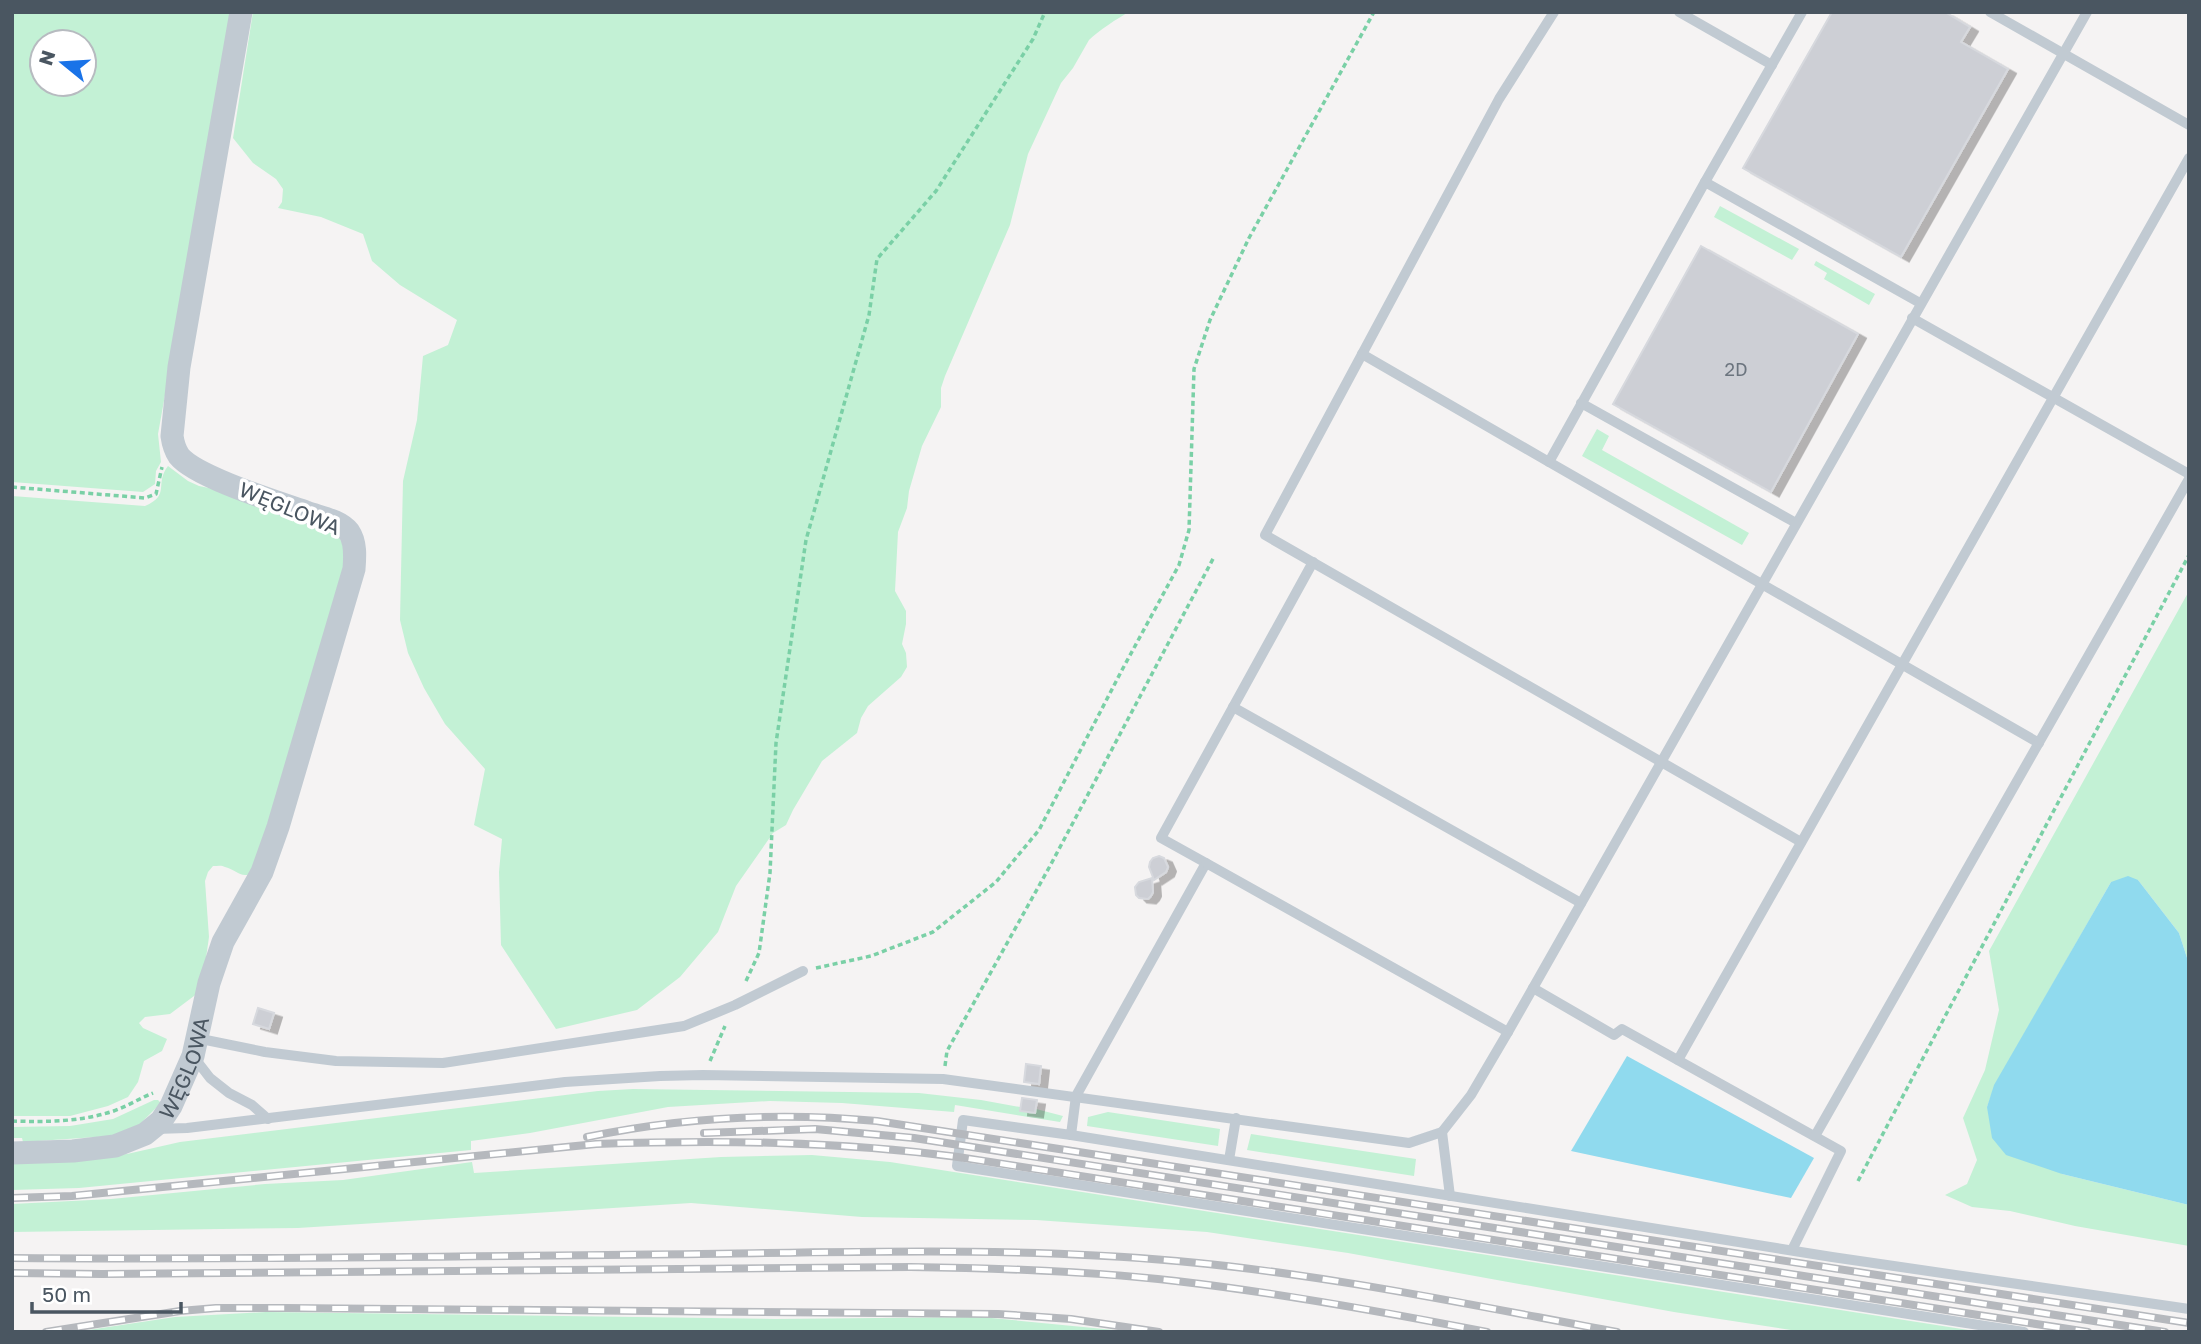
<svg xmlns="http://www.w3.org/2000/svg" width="2201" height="1344" viewBox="0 0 2201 1344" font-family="'Golos Text',sans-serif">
<defs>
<filter id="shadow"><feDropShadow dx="8" dy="4.5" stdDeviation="0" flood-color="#0004"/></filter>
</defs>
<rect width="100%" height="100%" fill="#f5f3f3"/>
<g fill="#c3f1d5" fill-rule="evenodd">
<path d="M12,12H234L158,434L161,462L156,471L155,484L143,492L12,482ZM42,42H84V84H42Z"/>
<path d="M253,12H1129C1118,18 1098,31 1089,40L1073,68L1061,83L1028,154L1010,225L945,376L941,388V407L922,446L909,491L907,508L898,532L895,591L906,611V624L902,644L906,653L907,667L901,677L868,706L861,718L857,733L822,761L793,810L786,825L773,833L736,886L718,932L680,977L637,1010L556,1029L501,945L499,872L502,839L474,825L485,769L445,724L424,688L408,653L400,620L403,481L417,420L423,356L448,345L457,320L400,285L372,261L363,234L321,217L278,208L282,202L283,189L276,179L253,163L233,138Z"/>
<polygon points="1720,206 1799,249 1792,260 1714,217"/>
<polygon points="1816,261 1875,294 1869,305 1824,279 1827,273 1814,265"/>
<polygon points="1597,429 1609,436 1602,450 1749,533 1742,545 1582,456"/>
<path d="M168,466L188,481L199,486L209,488L330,529C343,539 346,548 346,564L253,873C240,879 237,870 225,867C222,865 217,866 213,866L208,872L205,881L209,937L205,965L198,993L170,1014L145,1017L139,1023L143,1028L167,1039L162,1051L144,1061L138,1082L128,1097L108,1106L70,1116H12V496L145,506C171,495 154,484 168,466Z"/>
<polygon points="2189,591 2189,964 2179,933 2138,880 2111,882 1995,1085 1987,1107 2062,1174 2189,1205 2189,1246 2075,1226 2010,1211 1972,1207 1945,1195 1967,1184 1977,1160 1963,1118 1985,1070 1999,1010 1989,951"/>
<polygon points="633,1089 919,1093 981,1100 1020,1107 1020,1111 1035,1113 1036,1109 1063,1116 1060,1122 955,1105 954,1112 842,1103 770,1101 668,1107 530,1133 471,1141 471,1150 79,1188 12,1190 12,1164 127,1154 180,1142 598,1091"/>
<polygon points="154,1100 158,1100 161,1103 138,1126 111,1136 23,1142 22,1138 12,1138 12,1127 70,1126 113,1119"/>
<polygon points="1108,1112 1220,1129 1218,1146 1087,1126 1088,1117"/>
<polygon points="1251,1134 1416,1159 1414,1176 1247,1150"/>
<polygon points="812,1155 890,1162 1981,1332 1804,1332 1674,1312 1348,1253 1207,1232 1036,1220 862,1217 691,1203 298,1228 12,1232 12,1204 111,1199 265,1184 343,1180 472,1162 474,1173 721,1157"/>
<polygon points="266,1312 775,1319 981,1317 1114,1330 75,1332 175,1317"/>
</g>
<g fill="#90daee">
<polygon points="2128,876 2138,880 2179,933 2189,964 2189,1205 2062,1174 2006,1155 1992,1138 1987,1107 1994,1085 2111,882"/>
<polygon points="1627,1056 1814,1158 1791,1198 1571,1151"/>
</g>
<g fill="#cdcfd5" stroke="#d7d9de" stroke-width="2" filter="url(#shadow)">
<polygon points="1832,12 1945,12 1970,27 1961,42 2008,69 1901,257 1743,168"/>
<polygon points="1701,246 1858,334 1771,492 1613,404"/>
<polygon points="1159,856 1164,858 1168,867 1166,872 1154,880 1149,867 1150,862 1153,858"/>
<polygon points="1152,878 1153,892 1151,896 1148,899 1139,898 1136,895 1135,887 1139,882"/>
<polygon points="258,1008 274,1013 269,1029 253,1024"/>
<polygon points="1026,1064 1041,1066 1039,1084 1024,1082"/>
<polygon points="1022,1098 1037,1100 1035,1113 1020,1111"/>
</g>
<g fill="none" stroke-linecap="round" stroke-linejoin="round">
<g stroke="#7ad0a6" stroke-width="3.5" stroke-dasharray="5 3.5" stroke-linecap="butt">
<polyline points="12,487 145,498 156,494 162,467"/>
<polyline points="816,968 871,956 933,932 996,882 1039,830 1122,670 1179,565 1189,530 1194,369 1210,320 1249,238 1374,12"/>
<polyline points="746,981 759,953 770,873 776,743 806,540 869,315 877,259 936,191 1033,39 1045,12"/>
<polyline points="710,1061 725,1026"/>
<polyline points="945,1066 947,1051 1050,866 1214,557"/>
<path d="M12,1121C44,1122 76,1122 107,1113C123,1109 138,1099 153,1093"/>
<polyline points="1858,1181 2189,555"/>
</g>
<g stroke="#c1cad2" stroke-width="10">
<polyline points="1554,12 1499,99 1265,535 1801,842"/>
<polyline points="1679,12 1772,65"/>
<polyline points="1990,12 2189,125"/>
<polyline points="1705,182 1802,12"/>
<polyline points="1920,303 1705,182 1549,462 2039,743"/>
<polyline points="1912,318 2189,474"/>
<polyline points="1362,354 1549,462"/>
<polyline points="1581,403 1796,523"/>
<polyline points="1313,562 1161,838 1206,863 1076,1096 1071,1135 963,1120 957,1166 2024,1332"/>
<polyline points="1233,707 1581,903"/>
<polyline points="1206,863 1508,1032"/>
<polyline points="1533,988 1614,1035 1622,1029 1841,1151 1792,1250"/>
<polyline points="196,1038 265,1052 336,1061 443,1063 684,1026 735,1005 803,971"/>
<polyline points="193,1056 210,1078 229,1093 252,1105 268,1119"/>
<polyline points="1678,1060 2189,158"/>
<polyline points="155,1129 187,1128 565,1082 660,1076 703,1075 943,1079 1409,1143 1442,1132 1471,1095 1508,1032 2087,12"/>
<polyline points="1442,1132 1450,1196"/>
<polyline points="1071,1135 1832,1257 2189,1309"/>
<polyline points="1815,1136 2189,479"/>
<polyline points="1229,1160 1236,1118"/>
</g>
<path stroke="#c1cad2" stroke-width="23" id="s1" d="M12,1153L73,1151L115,1146L145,1134L161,1121L171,1106L193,1056L209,983L223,942L262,872L278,827L354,569C355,557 356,542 349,532C340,520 319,517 306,512C277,502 196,477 179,456C175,450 173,443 172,436L179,367L241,12"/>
<defs>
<g id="rail">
<polyline points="704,1133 815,1129 914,1138 2165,1332"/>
<path d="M587,1137C683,1117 779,1112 877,1121L2189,1323"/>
<path d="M12,1198L72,1196L596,1144C717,1140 837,1141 958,1157L2088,1332"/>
<path d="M12,1258C242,1260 471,1256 700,1254C859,1252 1018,1247 1177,1261C1325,1274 1471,1305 1617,1332"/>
<path d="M12,1273L102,1274L910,1267C999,1268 1088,1271 1176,1281C1280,1293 1384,1312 1487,1332"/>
<polyline points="46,1332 180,1311 216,1308 286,1308 998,1314 1071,1319 1159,1332"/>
</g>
</defs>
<use href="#rail" stroke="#b5b8bd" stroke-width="8"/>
<use href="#rail" stroke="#fff" stroke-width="5" stroke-dasharray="16" stroke-linecap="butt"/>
</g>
<g text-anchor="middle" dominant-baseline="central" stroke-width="7" stroke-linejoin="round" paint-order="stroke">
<g font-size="18" fill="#6b747e">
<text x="1736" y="369">2D</text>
</g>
<g font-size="21" fill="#4a5661" stroke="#fff">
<text transform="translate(290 508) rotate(22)">WĘGLOWA</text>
<text stroke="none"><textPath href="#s1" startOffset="215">WĘGLOWA</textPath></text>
</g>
</g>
<rect width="2201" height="1344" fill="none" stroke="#4a5661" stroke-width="28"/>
<g transform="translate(63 63) rotate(288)"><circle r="33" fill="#ffffff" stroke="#b7bbc0" stroke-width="2"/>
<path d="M0-5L12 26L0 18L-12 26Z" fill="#1a73e8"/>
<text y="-10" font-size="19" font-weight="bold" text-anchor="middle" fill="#4a5661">N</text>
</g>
<path d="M32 1302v10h149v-10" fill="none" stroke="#4a5661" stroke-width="3.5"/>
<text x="42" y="1302" font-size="21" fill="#4a5661" stroke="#ffffff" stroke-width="5" paint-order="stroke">50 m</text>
</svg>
